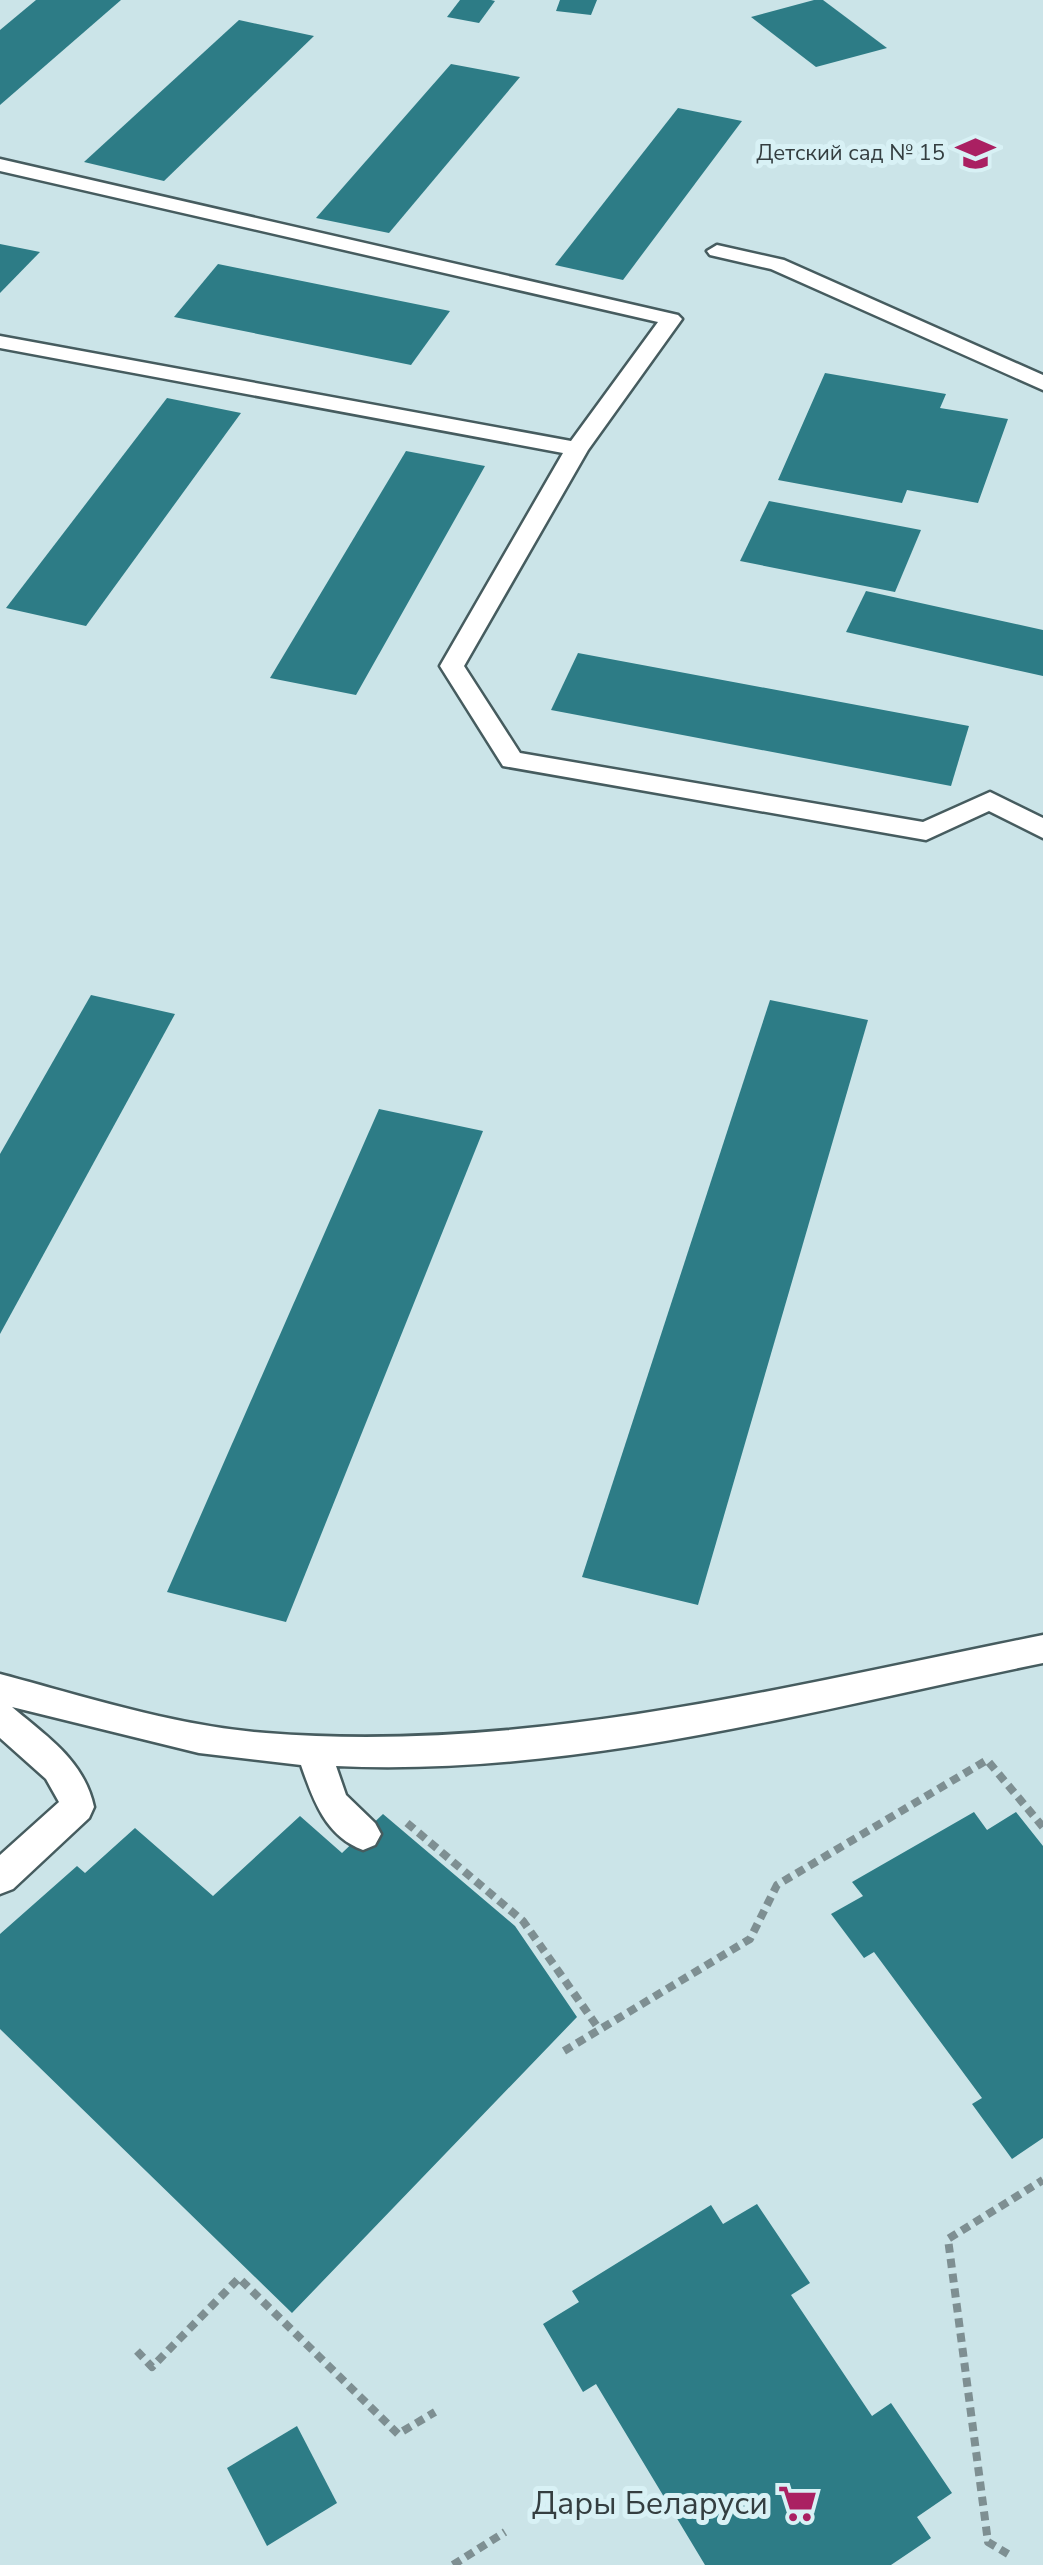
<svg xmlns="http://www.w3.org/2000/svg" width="1043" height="2565" viewBox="0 0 1043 2565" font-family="'Nunito Sans',sans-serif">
<rect width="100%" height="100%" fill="#cbe4e8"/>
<g fill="#2d7c86">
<polygon points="36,0 121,0 0,105 0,30"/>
<polygon points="460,0 491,0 495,1 479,23 447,17"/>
<polygon points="560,0 597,0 591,15 556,11"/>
<polygon points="814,0 823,0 887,48 816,67 751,17"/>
<polygon points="239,20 314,36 164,181 84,162"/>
<polygon points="451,64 520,77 389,233 316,218"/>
<polygon points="678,108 742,121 623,280 555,265"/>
<polygon points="0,244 40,252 0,293"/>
<polygon points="218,264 450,311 411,365 174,317"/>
<polygon points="825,373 946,394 940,408 1008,419 978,503 907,490 902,503 778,480"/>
<polygon points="167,398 241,413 86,626 6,608"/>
<polygon points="406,451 485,466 356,695 270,678"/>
<polygon points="769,501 921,530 895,592 740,561"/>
<polygon points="866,591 1043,630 1043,676 846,632"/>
<polygon points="578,653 969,726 951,786 551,710"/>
<polygon points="91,995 175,1014 0,1334 0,1154"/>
<polygon points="770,1000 868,1020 698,1605 582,1577"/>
<polygon points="379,1109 483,1131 286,1622 167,1592"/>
<polygon points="974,1812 987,1830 1016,1812 1043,1846 1043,2138 1012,2159 972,2104 982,2098 874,1952 864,1958 831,1914 863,1896 852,1882"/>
<polygon points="383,1814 515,1926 577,2017 292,2313 0,2029 0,1934 77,1866 85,1873 135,1828 213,1896 300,1816 342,1853"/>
<polygon points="757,2204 810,2283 791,2295 872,2416 891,2403 952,2493 917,2517 931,2538 891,2565 705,2565 596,2384 583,2392 543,2324 579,2302 572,2291 711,2205 723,2224"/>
<polygon points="297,2426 337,2503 267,2546 227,2468"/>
</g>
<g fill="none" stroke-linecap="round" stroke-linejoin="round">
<defs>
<g id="service">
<polygon points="0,159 678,315 682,319 588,450 464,666 520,753 923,822 990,792 1043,818 1043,838 989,811 926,840 503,766 440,666 563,453 0,348 0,336 571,441 658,322 0,171"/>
<polygon points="717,245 784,260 1043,375 1043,390 771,269 710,255 707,251"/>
<path d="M1043,1635V1663C812,1710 574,1777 336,1766L346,1795L375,1823L381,1834L375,1845L363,1850C325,1836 313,1799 301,1765L199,1753L12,1707C46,1736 84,1760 94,1807L89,1818L13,1889L0,1894V1855L59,1802L46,1779L0,1738V1674C87,1697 175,1726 266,1733C528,1754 788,1686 1043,1635Z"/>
</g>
</defs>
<use href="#service" stroke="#465c5f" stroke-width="5"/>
<g stroke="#7e8f92" stroke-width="8" stroke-dasharray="9 6" stroke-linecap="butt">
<polyline points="407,1823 523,1921 599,2029"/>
<polyline points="564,2051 750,1939 777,1885 987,1760 1043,1827"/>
<polyline points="137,2351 152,2367 239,2278 398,2434 435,2412"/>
<polyline points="1008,2554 988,2542 948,2239 1043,2180"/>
<polyline points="453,2565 505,2532"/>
</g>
<use href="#service" fill="#fff" fill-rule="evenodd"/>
</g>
<defs>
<symbol id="school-bare" viewBox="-9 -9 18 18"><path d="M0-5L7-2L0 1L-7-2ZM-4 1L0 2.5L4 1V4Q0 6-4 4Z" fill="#aa2062" stroke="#d8f1f5" stroke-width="2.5" paint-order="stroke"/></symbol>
<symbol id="supermarket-bare" viewBox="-9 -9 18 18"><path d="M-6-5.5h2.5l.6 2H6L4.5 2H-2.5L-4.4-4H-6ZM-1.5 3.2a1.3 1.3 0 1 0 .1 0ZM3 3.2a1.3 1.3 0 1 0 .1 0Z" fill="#aa2062" stroke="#d8f1f5" stroke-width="2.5" paint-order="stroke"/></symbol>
</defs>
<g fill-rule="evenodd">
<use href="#school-bare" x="948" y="126" width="55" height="55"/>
<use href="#supermarket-bare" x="770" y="2476" width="55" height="55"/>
</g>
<g text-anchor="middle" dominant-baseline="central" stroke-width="10" stroke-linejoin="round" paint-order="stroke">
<g font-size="22" fill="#343e40" stroke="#d8f1f5" text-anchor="end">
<text x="945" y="153">Детский сад № 15</text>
</g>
<g font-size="32" fill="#343e40" stroke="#d8f1f5" text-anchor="end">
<text x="768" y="2503">Дары Беларуси</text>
</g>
</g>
</svg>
